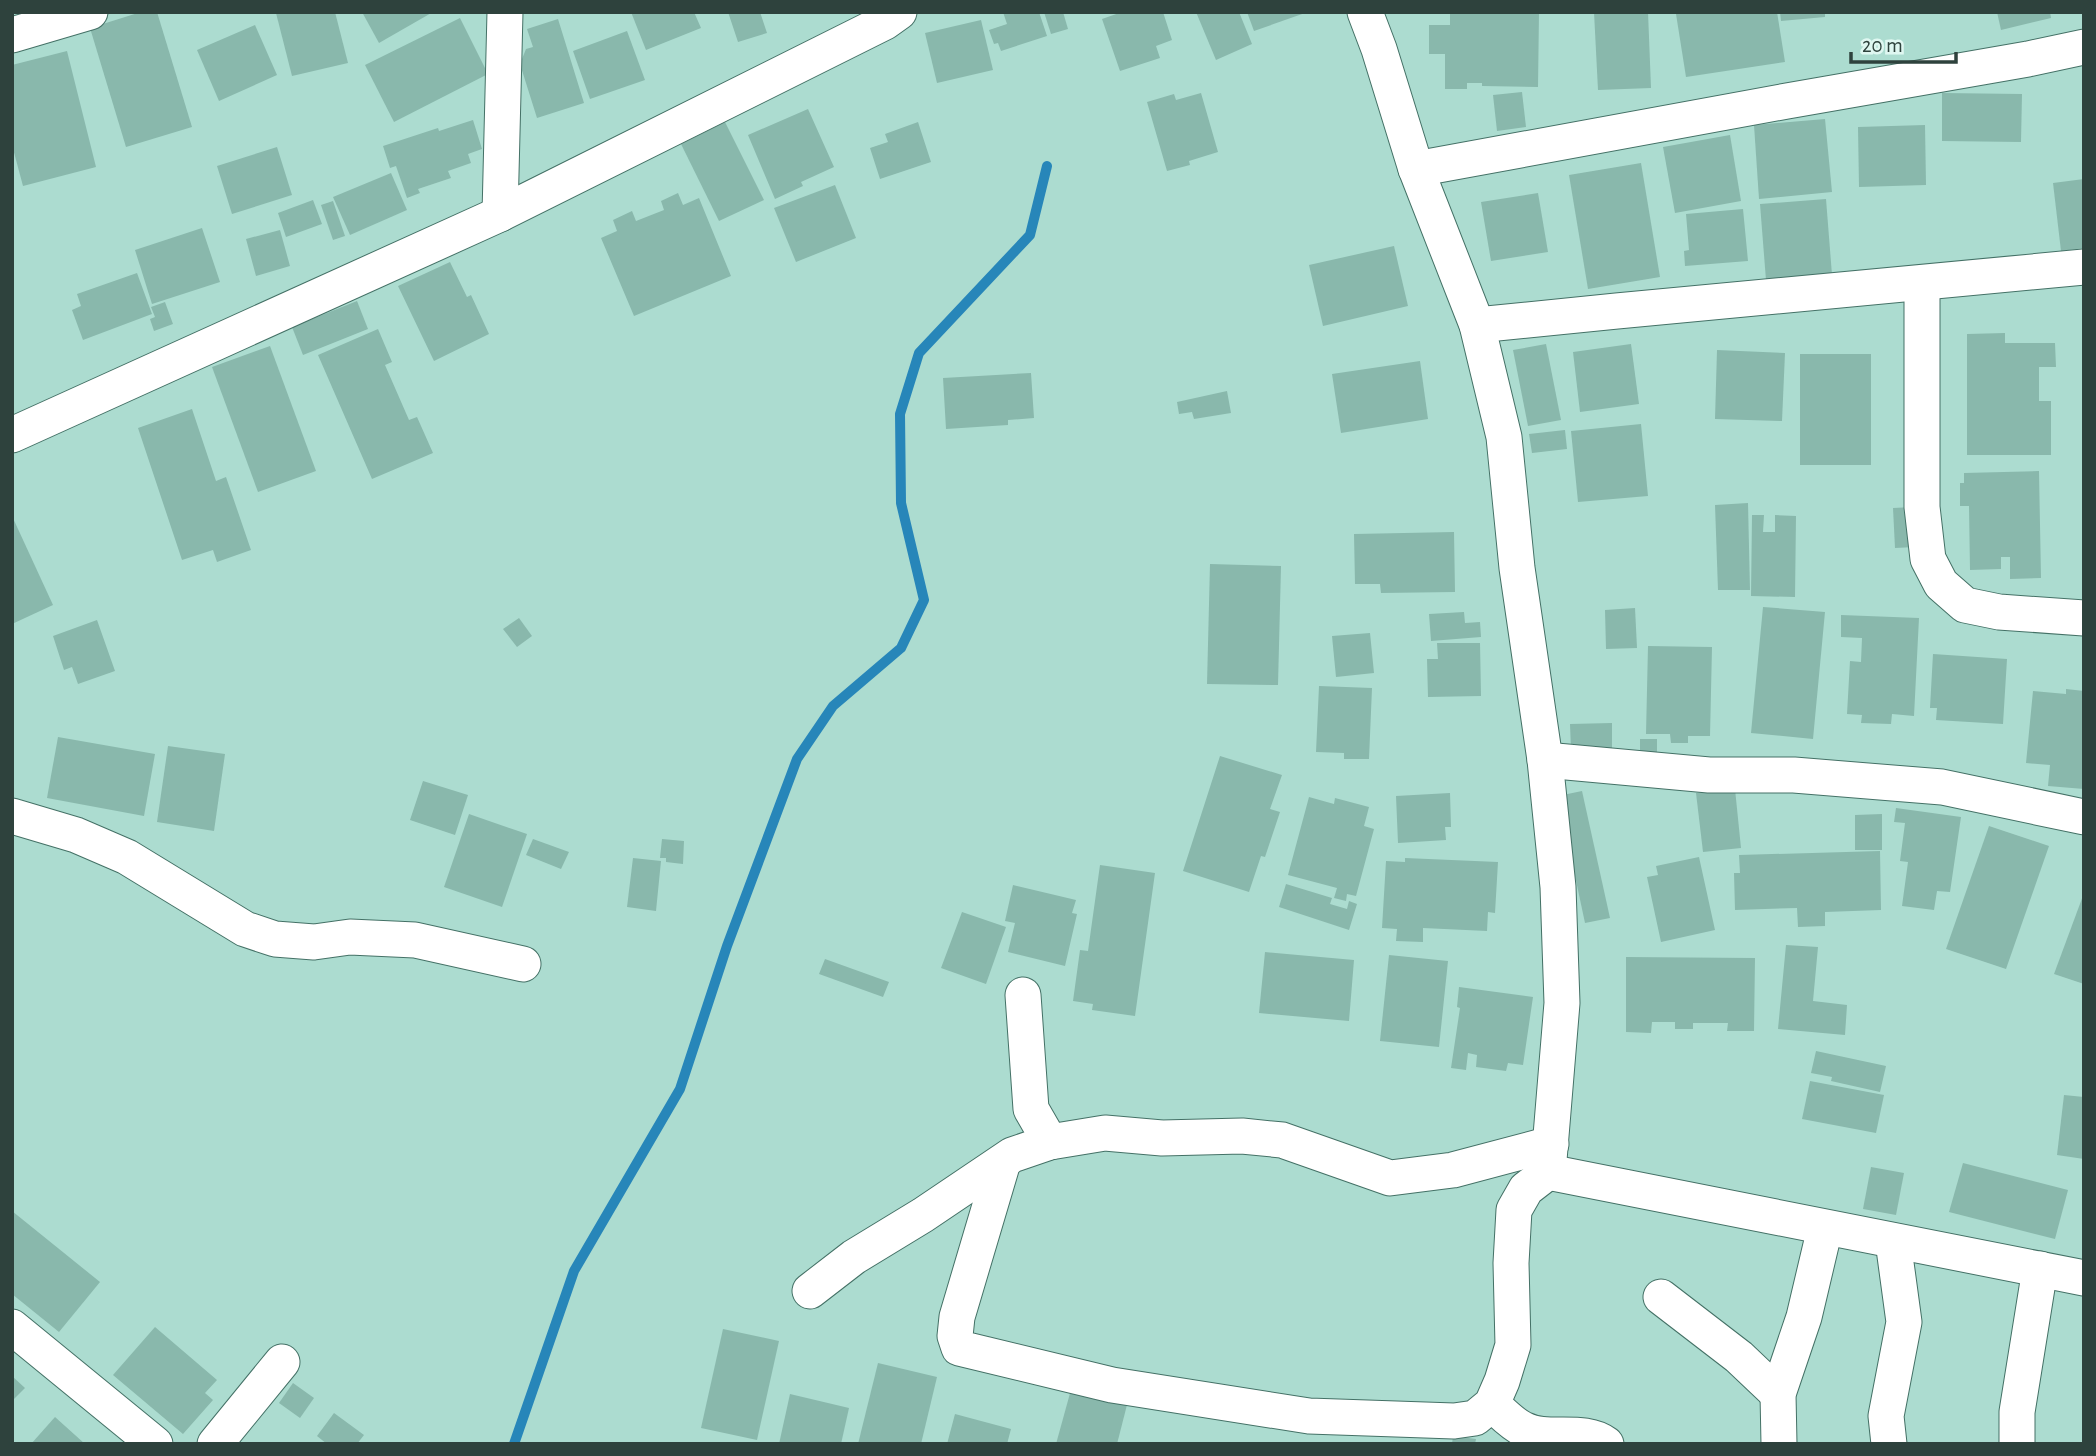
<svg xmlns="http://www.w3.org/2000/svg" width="2096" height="1456" viewBox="0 0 2096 1456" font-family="'Alegreya Sans',sans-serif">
<rect width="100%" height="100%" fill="#acdcd0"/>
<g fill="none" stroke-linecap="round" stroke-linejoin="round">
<polyline stroke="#2786b9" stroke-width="10" points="514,1444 574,1271 680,1089 727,946 797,759 833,706 901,648 924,600 901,503 900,414 919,353 1030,235 1047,166"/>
</g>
<g fill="#89b8ac">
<polygon points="141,12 157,12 192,127 126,147 90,28"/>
<polygon points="335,12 348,63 292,76 276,13"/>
<polygon points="362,12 433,12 379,43"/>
<polygon points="631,12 694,12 701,28 646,50"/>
<polygon points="728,12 760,12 767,33 738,42"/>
<polygon points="1003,12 1039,12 1047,36 1001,51 998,43 994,44 989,30 1007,24"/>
<polygon points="1044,12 1063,12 1068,29 1051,34"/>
<polygon points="1122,12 1163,12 1172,40 1156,46 1160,58 1120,71 1102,19"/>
<polygon points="1196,12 1239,12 1252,44 1216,60"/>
<polygon points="1247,12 1304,12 1305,13 1254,31"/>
<polygon points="1450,12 1539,12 1538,87 1482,86 1482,83 1467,83 1467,89 1445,89 1445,54 1429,54 1429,25 1450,25"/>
<polygon points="1594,12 1648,12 1651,88 1598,90"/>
<polygon points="1688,12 1777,12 1785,62 1686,77 1676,14"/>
<polygon points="1780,12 1825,12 1825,17 1781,21"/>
<polygon points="1997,12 2050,12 2051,18 2001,30"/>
<polygon points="460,18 488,74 394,122 365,65"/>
<polygon points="558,19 584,103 537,118 520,64 526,49 533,47 527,29"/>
<polygon points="981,20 993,70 937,83 925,33"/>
<polygon points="255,25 277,75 219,101 197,50"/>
<polygon points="627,31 645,80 590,99 573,51"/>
<polygon points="67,51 96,167 23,186 12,145 12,65"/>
<polygon points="1522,92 1526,127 1497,131 1493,95"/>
<polygon points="1201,93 1218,152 1189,161 1190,165 1167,171 1147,102 1174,94 1176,100"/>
<polygon points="1942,93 2022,94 2021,142 1942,141"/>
<polygon points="808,109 834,167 801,182 803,186 775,199 748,135"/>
<polygon points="1825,119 1832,192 1759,199 1754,125"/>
<polygon points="473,120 482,149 468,154 471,163 448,171 451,178 418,189 420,193 407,198 396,166 390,168 383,146 438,128 439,131"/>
<polygon points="725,122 764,200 719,221 681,144"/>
<polygon points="918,122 931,162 880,179 870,148 888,142 885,134"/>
<polygon points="1925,125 1926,185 1859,187 1858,127"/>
<polygon points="1730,135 1741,201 1675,213 1663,147"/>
<polygon points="277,147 292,195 232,214 217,166"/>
<polygon points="1641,163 1660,277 1588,289 1569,175"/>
<polygon points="391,173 407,210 350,235 333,197"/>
<polygon points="2084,179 2084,248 2061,251 2053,183"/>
<polygon points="835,185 856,238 796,262 774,208"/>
<polygon points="678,193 683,205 699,198 731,276 634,316 601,238 617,231 613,220 632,211 636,221 664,210 661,201"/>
<polygon points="1538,193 1548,252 1491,261 1481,202"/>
<polygon points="1826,199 1832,275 1766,280 1760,204"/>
<polygon points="313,200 322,224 286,237 278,213"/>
<polygon points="333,201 345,236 333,240 321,205"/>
<polygon points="1743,209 1748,261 1685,266 1684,251 1689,250 1686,214"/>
<polygon points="202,228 220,282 152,304 135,250"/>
<polygon points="280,230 290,266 256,276 246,239"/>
<polygon points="1394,246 1408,306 1323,326 1309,265"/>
<polygon points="450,262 467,297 471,295 489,334 434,361 398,286"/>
<polygon points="137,273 152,314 83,340 72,310 81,306 77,294"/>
<polygon points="357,301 368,329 303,355 292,327"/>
<polygon points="165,302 173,324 154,331 150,319 155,317 151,307"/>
<polygon points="378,329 392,362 385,365 409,420 417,417 433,453 372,479 318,355"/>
<polygon points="2005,333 2005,343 2055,343 2056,367 2039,367 2039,401 2051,401 2051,455 1967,455 1967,334"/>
<polygon points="1546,344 1561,420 1528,426 1513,350"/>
<polygon points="1631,344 1639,404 1580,412 1573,352"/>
<polygon points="270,346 316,471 258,492 212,367"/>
<polygon points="1717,350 1785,353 1782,421 1715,419"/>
<rect x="1800" y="354" width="71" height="111"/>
<polygon points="1420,361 1428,419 1341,433 1332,374"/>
<polygon points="1031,373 1034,418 1008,420 1008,425 946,429 943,378"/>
<polygon points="1227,391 1231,413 1194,419 1192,412 1179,414 1177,402"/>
<polygon points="192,409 216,481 226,477 251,550 217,562 213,550 182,560 138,428"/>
<polygon points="1641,424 1648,496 1578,502 1571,431"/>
<polygon points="1565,430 1567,449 1532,453 1529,434"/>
<polygon points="2039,471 2041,578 2010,579 2010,557 2001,557 2001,569 1970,570 1969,506 1960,506 1960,483 1964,483 1964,473"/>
<polygon points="1748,503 1750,590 1718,590 1715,505"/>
<polygon points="1913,507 1915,547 1895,548 1893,508"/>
<polygon points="1752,515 1764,515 1763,532 1775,532 1775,515 1796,516 1795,597 1751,596"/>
<polygon points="12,516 53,605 12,624"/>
<polygon points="1454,532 1455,592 1381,593 1380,584 1355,584 1354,534"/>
<polygon points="1210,564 1281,566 1278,685 1207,684"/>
<polygon points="1763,607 1825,612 1813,739 1751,733"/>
<polygon points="1635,608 1637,648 1606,649 1605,610"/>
<polygon points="1464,612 1465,623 1480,622 1481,637 1431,641 1429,614"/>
<polygon points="1841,615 1919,618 1914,716 1892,714 1891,724 1861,723 1862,715 1847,714 1850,661 1861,662 1862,638 1841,637"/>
<polygon points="519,618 532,636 517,647 503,629"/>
<polygon points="97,620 115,671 78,684 72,667 64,670 53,636"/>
<polygon points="1370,633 1374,673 1336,677 1332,636"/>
<polygon points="1437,643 1480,643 1481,696 1428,697 1427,659 1438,659"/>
<polygon points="1648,646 1712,647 1710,736 1688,736 1688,743 1671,743 1670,734 1646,734"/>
<polygon points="1933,654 2007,659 2003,724 1936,720 1937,708 1930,708"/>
<polygon points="1319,686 1372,688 1369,759 1344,759 1344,753 1316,752"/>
<polygon points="2066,689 2084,691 2084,789 2048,786 2050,765 2026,763 2033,691 2066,694"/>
<polygon points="1612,723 1612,749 1571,750 1570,724"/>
<polygon points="58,737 155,754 144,816 47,798"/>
<rect x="1640" y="739" width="17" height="19"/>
<polygon points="168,746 225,754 214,831 157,822"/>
<polygon points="1220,756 1282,775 1270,809 1280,812 1265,857 1261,856 1249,892 1183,871"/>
<polygon points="423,781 468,795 455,835 410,820"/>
<polygon points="1735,789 1741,848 1703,852 1696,793"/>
<polygon points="1582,791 1610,918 1585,923 1558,796"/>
<polygon points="1450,793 1451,827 1445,827 1446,840 1398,843 1396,796"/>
<polygon points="1309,797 1334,804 1335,798 1369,807 1364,826 1374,829 1356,896 1347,894 1346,901 1334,898 1337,888 1288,875"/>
<polygon points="1896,808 1961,817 1950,892 1937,891 1934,910 1902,906 1908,862 1900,861 1905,823 1894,822"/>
<polygon points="469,814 527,834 502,907 444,887"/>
<polygon points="1882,814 1882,850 1855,850 1855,815"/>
<polygon points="1989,826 2049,846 2006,969 1946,949"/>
<polygon points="533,839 569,852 561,869 526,855"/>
<polygon points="662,839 684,841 683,864 666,862 666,858 660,858"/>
<polygon points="1880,851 1881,910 1825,912 1825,926 1798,927 1797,908 1735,910 1734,873 1740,873 1739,855"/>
<polygon points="1699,857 1715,930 1661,942 1647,877 1658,875 1656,866"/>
<polygon points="633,858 661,861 656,911 627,907"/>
<polygon points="1405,858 1498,862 1495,913 1488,912 1487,931 1423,928 1423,942 1396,941 1397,929 1382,928 1386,861 1405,862"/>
<polygon points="1100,865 1155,873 1135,1016 1092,1010 1093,1004 1073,1001 1080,950 1088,951"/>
<polygon points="1286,884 1332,898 1330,904 1347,909 1349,901 1357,904 1349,930 1279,907"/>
<polygon points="1013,885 1076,900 1072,913 1077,914 1065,966 1008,952 1015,923 1005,921"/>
<polygon points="2084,893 2084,984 2054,974"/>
<polygon points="962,912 1006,927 986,984 941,968"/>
<polygon points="1786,945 1818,947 1813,1001 1847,1005 1845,1035 1778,1029"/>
<polygon points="1265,952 1354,960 1349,1021 1259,1013"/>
<polygon points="1389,955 1448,961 1439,1047 1380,1041"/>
<polygon points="1626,957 1755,958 1754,1031 1727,1031 1728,1023 1693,1023 1693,1029 1675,1029 1675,1022 1652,1022 1651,1033 1626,1032"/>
<polygon points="825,959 889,982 883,997 819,974"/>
<polygon points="1459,987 1533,997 1523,1065 1508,1063 1506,1071 1476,1067 1477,1055 1468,1053 1466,1070 1451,1068 1460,1008 1457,1007"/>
<polygon points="1816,1051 1886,1066 1880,1092 1831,1081 1832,1077 1811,1073"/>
<polygon points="1810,1081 1884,1095 1876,1133 1802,1119"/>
<polygon points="2064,1095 2084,1097 2084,1159 2057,1155"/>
<polygon points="1963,1163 2068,1190 2055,1239 1949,1212"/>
<polygon points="1871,1167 1904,1173 1896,1215 1863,1209"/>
<polygon points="12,1211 100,1282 59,1332 12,1294"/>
<polygon points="155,1327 217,1380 205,1393 213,1400 183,1434 113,1375"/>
<polygon points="723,1329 779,1341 757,1440 701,1428"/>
<polygon points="878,1363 937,1377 921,1444 858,1444"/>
<polygon points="12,1376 25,1388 12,1401"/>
<polygon points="293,1383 314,1398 300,1418 279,1403"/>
<polygon points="1072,1386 1128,1401 1117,1444 1056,1444"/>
<polygon points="790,1394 849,1408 841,1444 779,1444"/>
<polygon points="334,1413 364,1435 357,1444 327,1444 317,1436"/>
<polygon points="955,1414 1011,1429 1007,1444 947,1444"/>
<polygon points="55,1417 85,1444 31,1444"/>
<polygon points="1453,1436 1476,1439 1475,1444 1452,1444"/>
</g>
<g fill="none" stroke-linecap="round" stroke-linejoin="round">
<defs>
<g id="minor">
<polyline points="12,35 90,12"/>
<polyline points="1416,169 1787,101 2028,59 2084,47"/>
<polyline points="500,214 505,12"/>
<polyline points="1922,283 1922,507 1928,559 1941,584 1965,605 1999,612 2084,618"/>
<path d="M1477,325C1679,304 1881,287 2084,267"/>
<polyline points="12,435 500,214 885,22 899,12"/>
<polyline points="1545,760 1709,775 1794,775 1942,787 2084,817"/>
<polyline points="12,816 76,835 127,857 245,929 275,939 314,942 350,937 415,940 523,964"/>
<polyline points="1023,995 1031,1109 1050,1142"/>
<polyline points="1003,1162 957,1317 955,1336 959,1348 1112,1385 1309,1416 1454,1421 1475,1418 1492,1404 1502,1381 1513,1345 1511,1263 1514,1210 1526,1189 1548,1172 1562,1003 1558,887 1545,760 1517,568 1504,437 1477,325 1416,169 1379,49 1365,12"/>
<polyline points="1548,1172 2084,1278"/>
<polyline points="810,1291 854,1257 923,1215 1012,1155 1050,1142 1105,1133 1162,1138 1242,1136 1282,1140 1390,1178 1453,1170 1551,1144"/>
<polyline points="1661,1297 1739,1357 1778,1394"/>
<polyline points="12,1327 155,1444"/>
<path d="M1492,1404C1501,1412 1512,1424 1523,1429C1548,1442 1583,1427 1606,1444"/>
<polyline points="215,1444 282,1362"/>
<polyline points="1779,1444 1778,1394 1804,1317 1825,1228"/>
<polyline points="1889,1444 1886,1416 1904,1322 1893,1241"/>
<polyline points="2017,1444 2017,1412 2040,1269"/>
</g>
</defs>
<use href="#minor" stroke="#447166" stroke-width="37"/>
<use href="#minor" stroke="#fff" stroke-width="35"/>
</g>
<rect width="2096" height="1456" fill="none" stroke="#2e423d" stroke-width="28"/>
<path d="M1851 52v10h105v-10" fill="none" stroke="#2e423d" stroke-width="3.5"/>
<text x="1862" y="52" font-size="21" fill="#2e423d" stroke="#dff7f1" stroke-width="5" paint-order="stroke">20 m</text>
</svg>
